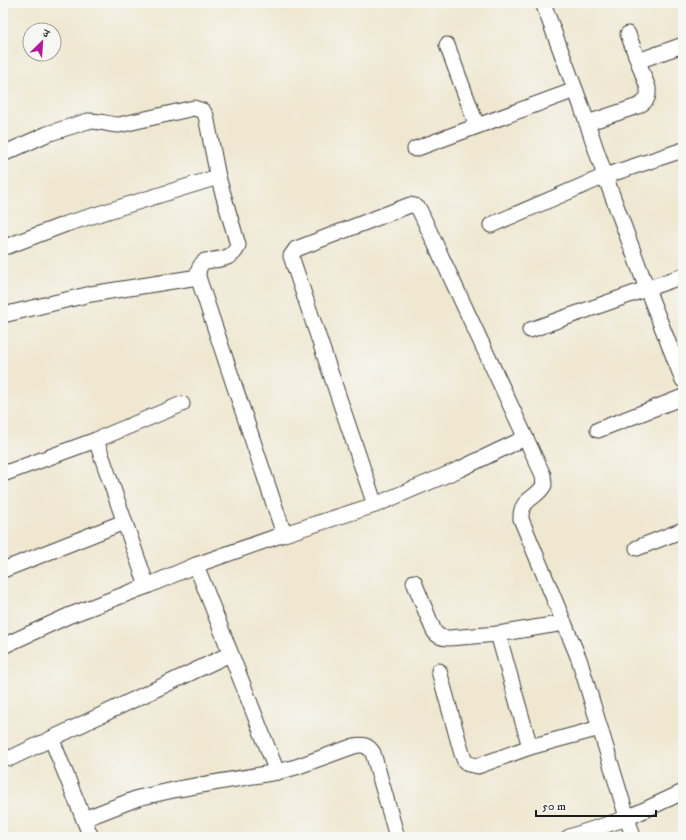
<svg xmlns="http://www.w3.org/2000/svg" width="686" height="840" viewBox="0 0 686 840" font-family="'IM FELL DW Pica','Noto Serif Devanagari',serif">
<rect width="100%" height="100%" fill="#f6f6f2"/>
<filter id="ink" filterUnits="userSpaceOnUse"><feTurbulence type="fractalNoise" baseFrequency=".025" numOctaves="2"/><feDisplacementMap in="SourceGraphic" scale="8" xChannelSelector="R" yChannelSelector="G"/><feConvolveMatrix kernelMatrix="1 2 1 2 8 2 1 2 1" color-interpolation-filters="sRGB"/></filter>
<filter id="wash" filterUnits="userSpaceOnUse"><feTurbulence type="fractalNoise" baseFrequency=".012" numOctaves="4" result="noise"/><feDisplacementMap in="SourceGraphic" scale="16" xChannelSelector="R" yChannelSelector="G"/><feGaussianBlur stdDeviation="0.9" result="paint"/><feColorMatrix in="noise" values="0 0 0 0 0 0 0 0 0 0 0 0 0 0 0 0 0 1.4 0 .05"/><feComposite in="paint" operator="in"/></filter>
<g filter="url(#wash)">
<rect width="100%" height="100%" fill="#efe7d0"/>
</g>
<g filter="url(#ink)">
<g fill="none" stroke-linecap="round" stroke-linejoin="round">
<defs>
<g id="minor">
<polyline points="543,3 581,105 605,176 647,289 683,380"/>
<polyline points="447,45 477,126"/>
<polyline points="638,61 683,45"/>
<path d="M587,123L638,106C646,102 649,98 648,88L628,34"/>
<polyline points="415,149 575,90"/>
<path d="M3,154L47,134L88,121C98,120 109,125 119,125L194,108L203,111L206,116L218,177L238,245C234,260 218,259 205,261C199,265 198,270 198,277L284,534L196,565L277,772L296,767L354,746C363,744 368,745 373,753L397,837"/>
<polyline points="491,225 605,176 683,150"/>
<polyline points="8,246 66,224 218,177"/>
<polyline points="3,315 91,294 198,277"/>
<polyline points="530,330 683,276"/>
<polyline points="598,430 683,397"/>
<polyline points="96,440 147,586"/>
<polyline points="3,474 96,440 182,404"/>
<path d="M375,505L291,256L296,249L410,205L415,206L419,209L543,475L544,485C536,500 520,498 521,519L579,659L633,837"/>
<polyline points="284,534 375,505 460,469 525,438"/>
<polyline points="637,548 683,530"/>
<polyline points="3,570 124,522"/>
<path d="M414,582L433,629C436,636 441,638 449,638L498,634"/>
<polyline points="3,646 68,616 147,586 196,565"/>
<polyline points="439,671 462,754 465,761 468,764 478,766 530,747 600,728"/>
<polyline points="52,740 91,837"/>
<polyline points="530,747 498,634 564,623"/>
<polyline points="3,756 11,758 17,755 230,654"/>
<polyline points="84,819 138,798 178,789 277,772"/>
<polyline points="569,837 627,818 683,792"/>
</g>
</defs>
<use href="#minor" stroke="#3c3a37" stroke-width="17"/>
<use href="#minor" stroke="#fff" stroke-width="15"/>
</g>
</g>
<rect width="686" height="840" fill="none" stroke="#f6f6f2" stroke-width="16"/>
<g transform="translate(42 42) rotate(25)"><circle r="19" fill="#f6f6f2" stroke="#9f9f9c"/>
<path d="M0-3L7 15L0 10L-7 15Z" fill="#b5179e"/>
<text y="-6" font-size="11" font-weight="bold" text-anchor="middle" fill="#1c1c1c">उ</text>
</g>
<path d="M536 810v6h120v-6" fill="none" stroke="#1c1c1c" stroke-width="2"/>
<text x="542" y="810" font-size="12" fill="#1c1c1c" stroke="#f6f6f2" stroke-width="3" paint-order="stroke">50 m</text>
</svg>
